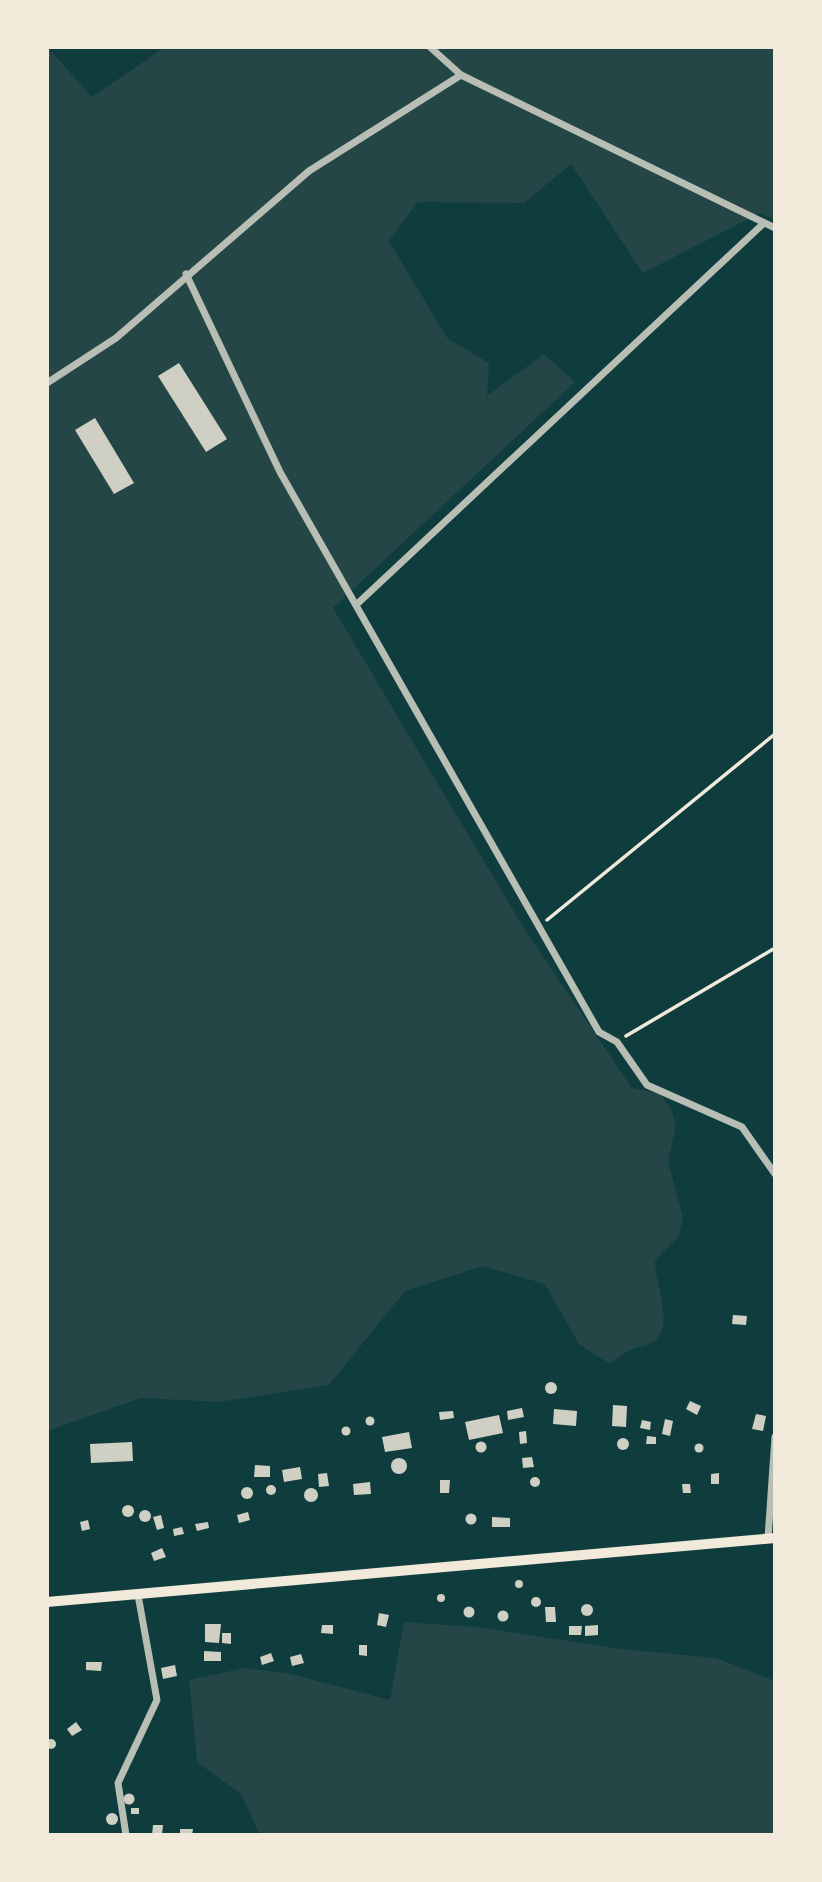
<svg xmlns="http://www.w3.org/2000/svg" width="822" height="1882" viewBox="0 0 822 1882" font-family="Montserrat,sans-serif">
<rect width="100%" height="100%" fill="#0f3d3e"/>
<g fill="#244646">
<path d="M47,47L92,97L165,47H775V220L760,213L643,273L571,164L524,203L418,202L389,241L448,339L489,363L487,396L544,354L575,382L333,608L525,930L632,1088L660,1094L671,1109L676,1126L668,1161L683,1218L679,1236L655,1260C654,1285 678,1329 650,1344C646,1347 639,1346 634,1348C625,1352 617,1359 610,1364L579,1344L545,1284L483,1266L405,1291L329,1385L219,1402L141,1398L47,1431Z"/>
<polygon points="404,1622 476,1627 621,1649 716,1658 775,1681 775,1835 260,1835 241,1794 197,1762 189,1680 244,1668 287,1673 390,1700"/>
</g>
<g fill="#cfcfc3">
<polygon points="179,363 227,439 206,452 158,376"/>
<polygon points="95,418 134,483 114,494 75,430"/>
<polygon points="733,1315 747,1316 746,1325 732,1324"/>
<circle cx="551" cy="1388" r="6"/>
<polygon points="690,1401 701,1406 697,1415 686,1409"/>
<polygon points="613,1405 627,1406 626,1427 612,1426"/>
<polygon points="522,1408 524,1417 508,1420 507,1411"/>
<polygon points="554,1409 577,1411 576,1426 553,1424"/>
<polygon points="453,1411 454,1418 440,1420 439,1412"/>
<polygon points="756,1414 766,1416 763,1431 752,1429"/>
<polygon points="499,1415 503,1433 469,1440 465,1422"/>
<circle cx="370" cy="1421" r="4.5"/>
<polygon points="665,1419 673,1421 670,1436 662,1434"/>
<polygon points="642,1420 651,1422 650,1430 640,1428"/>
<circle cx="346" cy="1431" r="4.5"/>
<polygon points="526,1431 527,1443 520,1444 519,1432"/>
<polygon points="409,1432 412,1448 385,1452 382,1437"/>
<polygon points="647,1436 656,1437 656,1444 646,1444"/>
<circle cx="623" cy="1444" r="6"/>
<circle cx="481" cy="1447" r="5.5"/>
<polygon points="132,1442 133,1461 91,1463 90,1444"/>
<circle cx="699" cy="1448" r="4.5"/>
<polygon points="532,1457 534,1467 523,1468 522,1458"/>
<circle cx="399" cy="1466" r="8"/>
<polygon points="255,1465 270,1466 270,1477 254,1477"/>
<polygon points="300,1467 302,1479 284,1482 282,1470"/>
<polygon points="327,1473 329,1486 319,1487 318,1474"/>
<polygon points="719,1473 719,1484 711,1484 711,1474"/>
<circle cx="535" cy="1482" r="5"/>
<polygon points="440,1480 450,1480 449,1493 440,1493"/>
<polygon points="370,1482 371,1494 354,1495 353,1484"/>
<polygon points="682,1484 690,1484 691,1493 683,1493"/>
<circle cx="271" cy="1490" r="5"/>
<circle cx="247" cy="1493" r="6"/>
<circle cx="311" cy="1495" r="7"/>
<circle cx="128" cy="1511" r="6"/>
<circle cx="145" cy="1516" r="6"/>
<polygon points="248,1512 250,1520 239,1523 237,1515"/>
<circle cx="471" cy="1519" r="5.5"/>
<polygon points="161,1515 164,1528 157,1530 153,1517"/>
<polygon points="492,1517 510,1518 510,1527 492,1527"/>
<polygon points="88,1520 90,1529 82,1531 80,1522"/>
<polygon points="208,1522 209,1528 197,1531 195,1524"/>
<polygon points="182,1527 184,1534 174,1536 173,1529"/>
<polygon points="162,1548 166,1557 154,1561 151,1553"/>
<circle cx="519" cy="1584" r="4"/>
<circle cx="441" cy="1598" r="4"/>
<circle cx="536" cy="1602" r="5"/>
<circle cx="587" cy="1610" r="6"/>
<circle cx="469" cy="1612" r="5.5"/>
<polygon points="545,1607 555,1607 556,1622 546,1622"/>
<circle cx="503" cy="1616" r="5.5"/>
<polygon points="379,1613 389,1615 386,1627 377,1625"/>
<polygon points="205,1624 221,1624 219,1643 205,1642"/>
<polygon points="322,1625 333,1625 333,1634 321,1633"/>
<polygon points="598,1625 598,1635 585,1636 585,1626"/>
<polygon points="569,1626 582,1626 581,1635 569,1635"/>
<polygon points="222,1633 231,1633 231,1644 222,1643"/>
<polygon points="359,1645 367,1645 367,1656 359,1655"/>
<polygon points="204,1651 221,1652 221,1661 204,1661"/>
<polygon points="271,1653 274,1661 262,1665 260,1657"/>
<polygon points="301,1654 304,1663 292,1666 290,1657"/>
<polygon points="86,1662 102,1662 101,1671 86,1670"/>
<polygon points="175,1665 177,1676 163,1679 161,1668"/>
<polygon points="76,1722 82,1730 72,1736 67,1729"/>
<circle cx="51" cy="1744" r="5"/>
<circle cx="129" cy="1799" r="5.5"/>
<rect x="131" y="1808" width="8" height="6"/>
<circle cx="112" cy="1819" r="6"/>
<polygon points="153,1825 163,1825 162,1835 152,1835"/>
<polygon points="180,1829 193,1829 192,1835 180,1835"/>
</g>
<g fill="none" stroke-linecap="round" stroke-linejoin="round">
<g stroke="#f1e9da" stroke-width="3.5">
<polyline points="547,920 775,734"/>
<polyline points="626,1036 775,948"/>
</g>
<g stroke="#b8beb3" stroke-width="7">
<polyline points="430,47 461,75"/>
<polyline points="186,274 280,472 599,1032 617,1042 647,1085 742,1127 775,1174"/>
<polyline points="47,383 116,338 309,171 461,75 775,228"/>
<polyline points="356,605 764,223"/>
<polyline points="768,1538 775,1437"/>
<polyline points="126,1835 118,1783 157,1700 138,1595"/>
</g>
<polyline stroke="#f1e9da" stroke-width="10" points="47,1602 775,1538"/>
</g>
<rect width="822" height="1882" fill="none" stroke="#f1e9da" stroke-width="98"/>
</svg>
